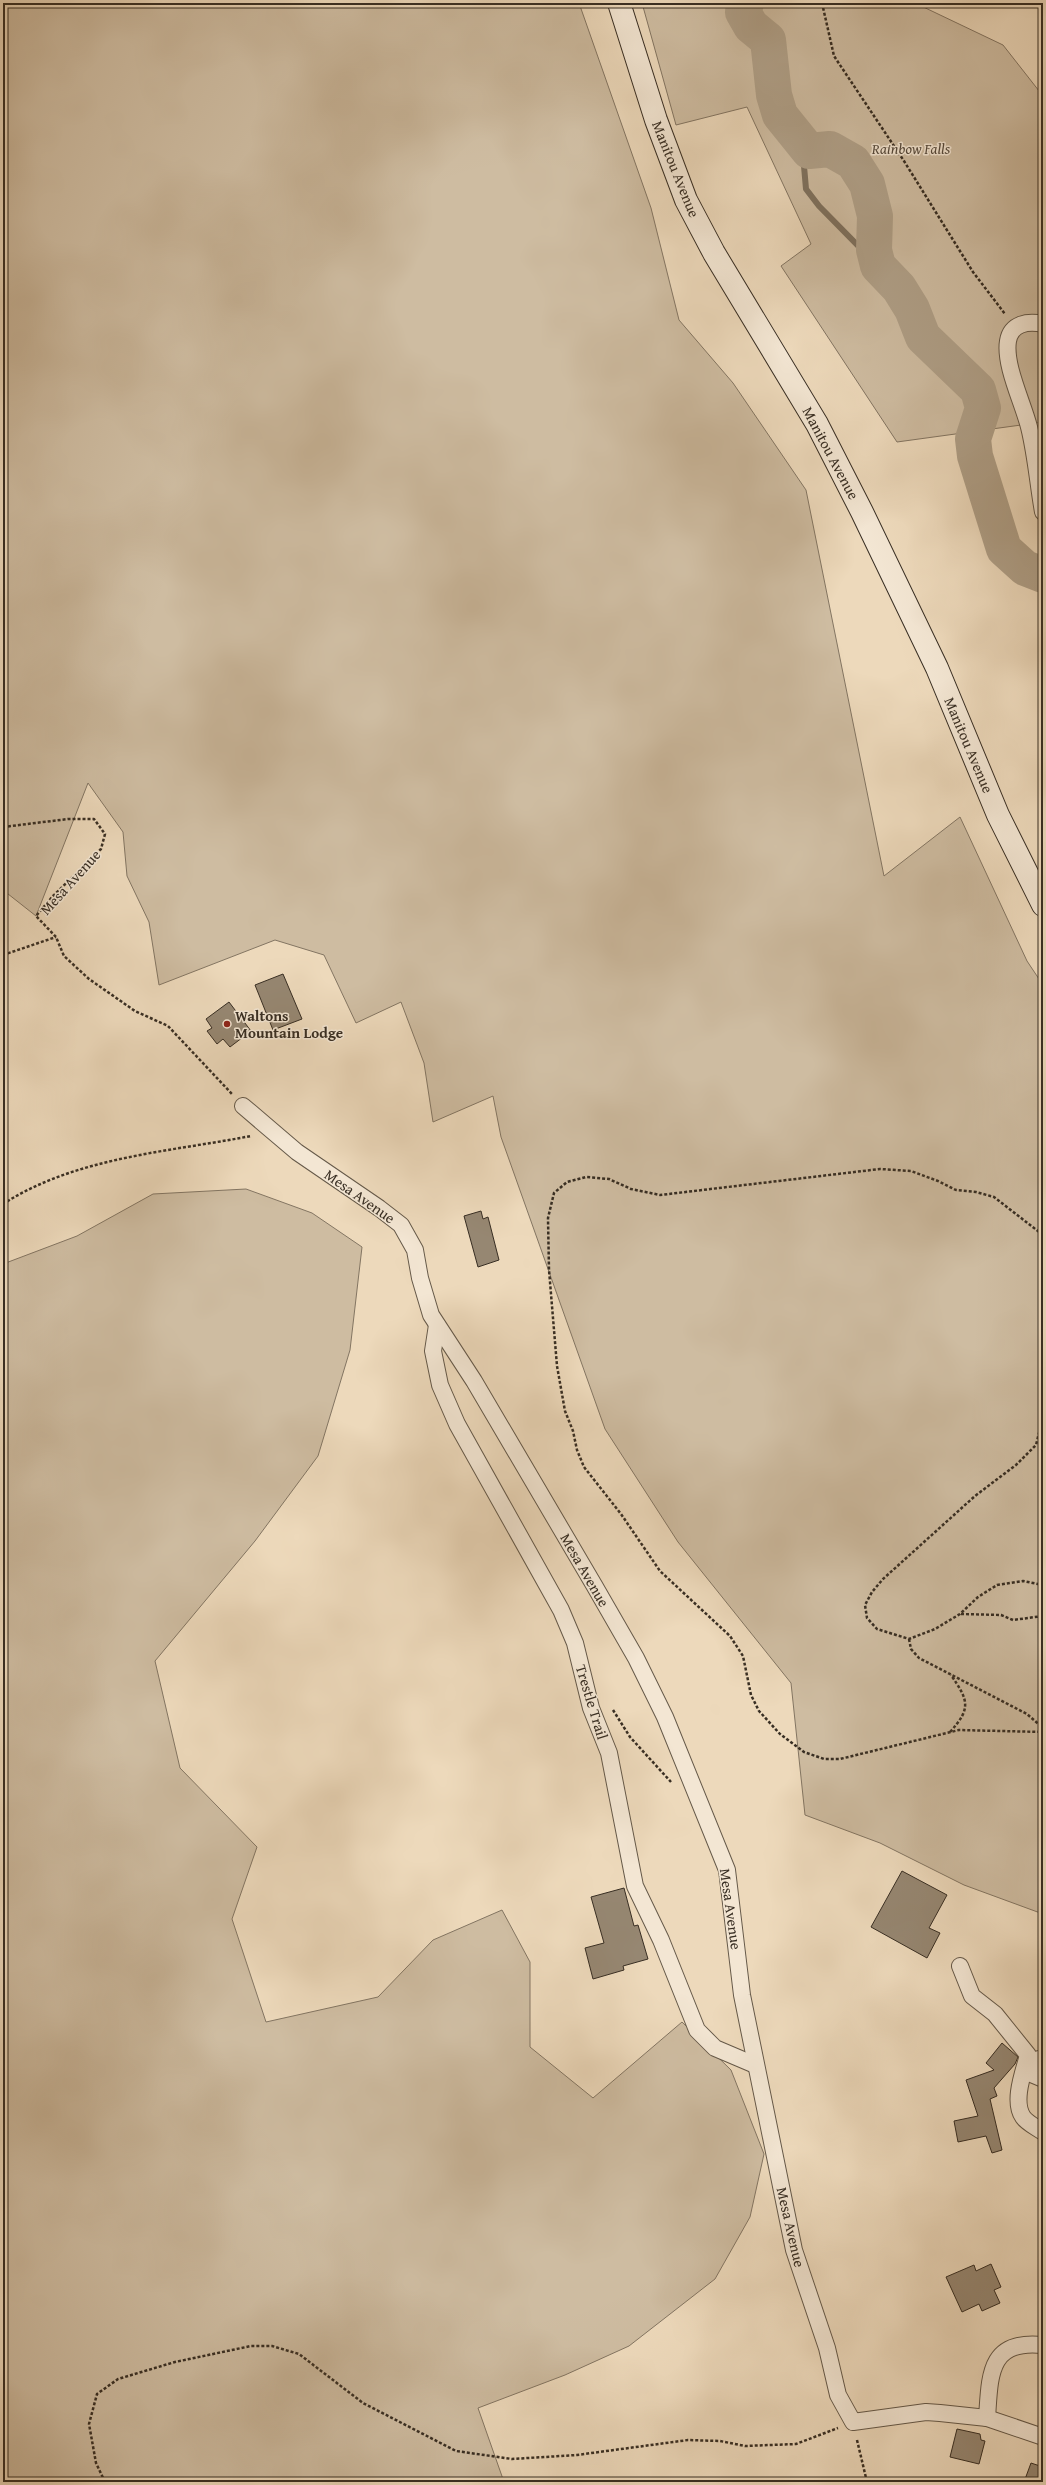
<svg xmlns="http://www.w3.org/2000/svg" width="1046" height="2485" viewBox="0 0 1046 2485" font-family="'Gentium Book Plus',serif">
<rect width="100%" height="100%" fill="#edd9bb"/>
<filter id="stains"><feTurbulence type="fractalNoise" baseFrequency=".005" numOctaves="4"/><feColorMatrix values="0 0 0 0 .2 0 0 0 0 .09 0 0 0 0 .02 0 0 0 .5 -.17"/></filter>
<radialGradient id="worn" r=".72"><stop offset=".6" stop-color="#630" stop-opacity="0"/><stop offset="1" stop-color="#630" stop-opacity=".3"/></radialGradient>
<g fill="#cebca1" stroke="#837562">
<polygon points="3,3 579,3 651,208 679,320 733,383 806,490 884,876 960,817 1027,961 1043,985 1043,1914 964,1885 880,1843 805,1815 791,1683 678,1542 605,1429 501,1137 493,1096 433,1122 424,1063 401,1002 356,1023 324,955 275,940 159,985 149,922 127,876 123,832 88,783 36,916 3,890"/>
<polygon points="642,3 915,3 1003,45 1043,96 1043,422 897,442 781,266 811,244 747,107 676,125"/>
<polygon points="246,1189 312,1213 362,1247 350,1350 318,1456 255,1541 155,1661 180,1768 257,1847 232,1919 266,2022 378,1997 433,1940 502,1910 530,1962 530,2047 593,2098 682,2022 731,2070 764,2154 750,2217 715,2279 629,2346 565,2375 478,2408 504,2482 3,2482 3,1264 77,1236 153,1194"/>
</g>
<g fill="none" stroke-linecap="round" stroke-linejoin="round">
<polyline stroke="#7f725f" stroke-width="6" points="809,151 804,166 806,189 819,206 878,266"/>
<polyline stroke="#af9f87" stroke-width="36" points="746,3 743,12 751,26 768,40 774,95 780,115 809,151 830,149 853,162 867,184 875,216 874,250 878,266 899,288 912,309 923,337 978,390 983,408 973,439 975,456 1004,549 1025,568 1043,575"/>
</g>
<g fill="#968772" stroke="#382e23">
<polygon points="283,974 302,1019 273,1030 255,985"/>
<polygon points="229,1002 251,1031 230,1047 223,1039 217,1044 207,1031 212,1028 206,1019"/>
<polygon points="481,1211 483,1219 488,1217 499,1260 478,1267 464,1216"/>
<polygon points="902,1871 947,1895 929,1928 940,1933 927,1958 871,1927"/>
<polygon points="624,1888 634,1926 638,1925 648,1959 623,1966 624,1970 593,1979 585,1948 604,1943 591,1897"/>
<polygon points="1002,2043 1018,2057 1015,2064 994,2088 997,2096 990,2099 1002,2150 992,2153 986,2136 958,2142 954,2121 978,2116 966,2080 994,2070 986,2063"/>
<polygon points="991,2264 1001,2287 994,2290 1000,2303 982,2311 979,2304 962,2312 946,2277 974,2265 976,2271"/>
<polygon points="957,2429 980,2434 981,2440 985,2441 979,2464 950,2457"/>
<polygon points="1031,2463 1043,2467 1043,2482 1024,2482"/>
</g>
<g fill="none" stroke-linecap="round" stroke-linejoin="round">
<defs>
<g id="street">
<path d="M1043,324C1028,321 1011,323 1008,341C1004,365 1023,403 1029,427C1036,455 1038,484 1043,512"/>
<polyline points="243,1106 297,1152 379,1208 401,1225 415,1250 420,1278 431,1315 474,1381 594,1585 636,1658 665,1717 727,1870 742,1995 794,2250 827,2348 838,2395 853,2422 926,2412 940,2413 987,2418 1043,2437"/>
<polyline points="437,1325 433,1351 440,1385 457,1424 561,1610 575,1643 591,1708 609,1753 635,1886 661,1940 697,2030 715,2048 755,2065"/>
<path d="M960,1966L972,1996L995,2014L1028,2055C1024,2071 1012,2101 1023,2117C1027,2123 1036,2127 1043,2132"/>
<polyline points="1024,2071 1036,2060 1043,2058"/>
<polyline points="1024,2071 1043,2079"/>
<path d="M987,2418C990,2376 988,2339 1043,2345"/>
</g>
<polyline id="secondary" points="619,3 656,120 686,200 714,253 817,424 862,512 937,668 998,815 1043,905"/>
</defs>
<use href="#street" stroke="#655949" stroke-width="18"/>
<use href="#secondary" stroke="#382e23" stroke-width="24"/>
<g stroke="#382e23" stroke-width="2.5" stroke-dasharray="3 2" stroke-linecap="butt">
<polyline points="822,3 834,56 904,161 973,272 1005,314"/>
<polyline points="3,827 68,819 94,819 105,834 101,849 53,896 36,916 56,937 64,956 89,979 135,1011 168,1026 232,1094"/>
<polyline points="3,955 56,937"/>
<path d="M3,1204C76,1157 168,1152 251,1136"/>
<polyline points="1043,1235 994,1197 976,1192 956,1190 938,1181 911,1171 880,1169 660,1195 631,1189 609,1179 586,1177 567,1182 554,1193 548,1218 549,1270 557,1366 565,1411 573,1431 577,1450 584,1467 621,1514 660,1571 730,1636 743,1656 751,1695 759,1711 780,1734 804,1752 824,1759 840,1759 959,1730 1043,1732"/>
<polyline points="1043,1417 1036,1445 1016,1465 975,1496 883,1579 872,1592 865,1605 867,1618 877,1629 909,1639 935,1629 960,1614 978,1597 997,1585 1023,1581 1043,1585"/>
<polyline points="961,1614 1001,1615 1013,1620 1043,1616"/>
<polyline points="909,1639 911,1649 919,1658 1027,1714 1043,1728"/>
<polyline points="613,1710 630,1737 671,1782"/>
<path d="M950,1732C972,1708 968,1700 951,1675"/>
<polyline points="857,2440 867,2482"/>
<polyline points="105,2482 96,2463 89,2424 97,2394 118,2379 175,2362 251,2346 272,2346 299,2354 363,2403 456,2451 512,2459 577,2455 688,2440 720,2441 745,2446 796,2444 838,2428"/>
</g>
<use href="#street" stroke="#f3e6d3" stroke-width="16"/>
<use href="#secondary" stroke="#f3e6d3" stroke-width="22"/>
</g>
<circle fill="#8f2418" stroke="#f3e6d3" stroke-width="1.5" cx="227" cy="1024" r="4"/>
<g text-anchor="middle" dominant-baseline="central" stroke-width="3" stroke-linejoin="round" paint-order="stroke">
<g font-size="15" font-style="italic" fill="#564a3c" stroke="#f3e6d3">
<text x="911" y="148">Rainbow Falls</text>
</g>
<g font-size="15" fill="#382e23" stroke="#f3e6d3">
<text transform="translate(676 169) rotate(68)">Manitou Avenue</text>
<text transform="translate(831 453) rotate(62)">Manitou Avenue</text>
<text transform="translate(969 745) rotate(67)">Manitou Avenue</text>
<text transform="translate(70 882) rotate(-48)">Mesa Avenue</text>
<text transform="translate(360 1196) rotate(35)">Mesa Avenue</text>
<text transform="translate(585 1570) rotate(60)">Mesa Avenue</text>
<text transform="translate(592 1702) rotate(73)">Trestle Trail</text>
<text transform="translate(731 1909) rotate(82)">Mesa Avenue</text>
<text transform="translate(791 2227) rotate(77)">Mesa Avenue</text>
</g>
<g font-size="15" font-weight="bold" fill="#382e23" stroke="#f3e6d3" text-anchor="start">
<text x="235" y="1015">Waltons<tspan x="235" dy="17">Mountain Lodge</tspan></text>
</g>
</g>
<rect width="1046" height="2485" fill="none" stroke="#edd9bb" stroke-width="16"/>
<rect x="4" y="4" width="1038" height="2477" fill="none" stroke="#382e23" stroke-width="2"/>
<rect x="8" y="8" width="1030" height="2469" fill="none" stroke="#382e23"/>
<rect width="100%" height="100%" filter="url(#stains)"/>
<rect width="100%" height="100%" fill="url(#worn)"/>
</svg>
